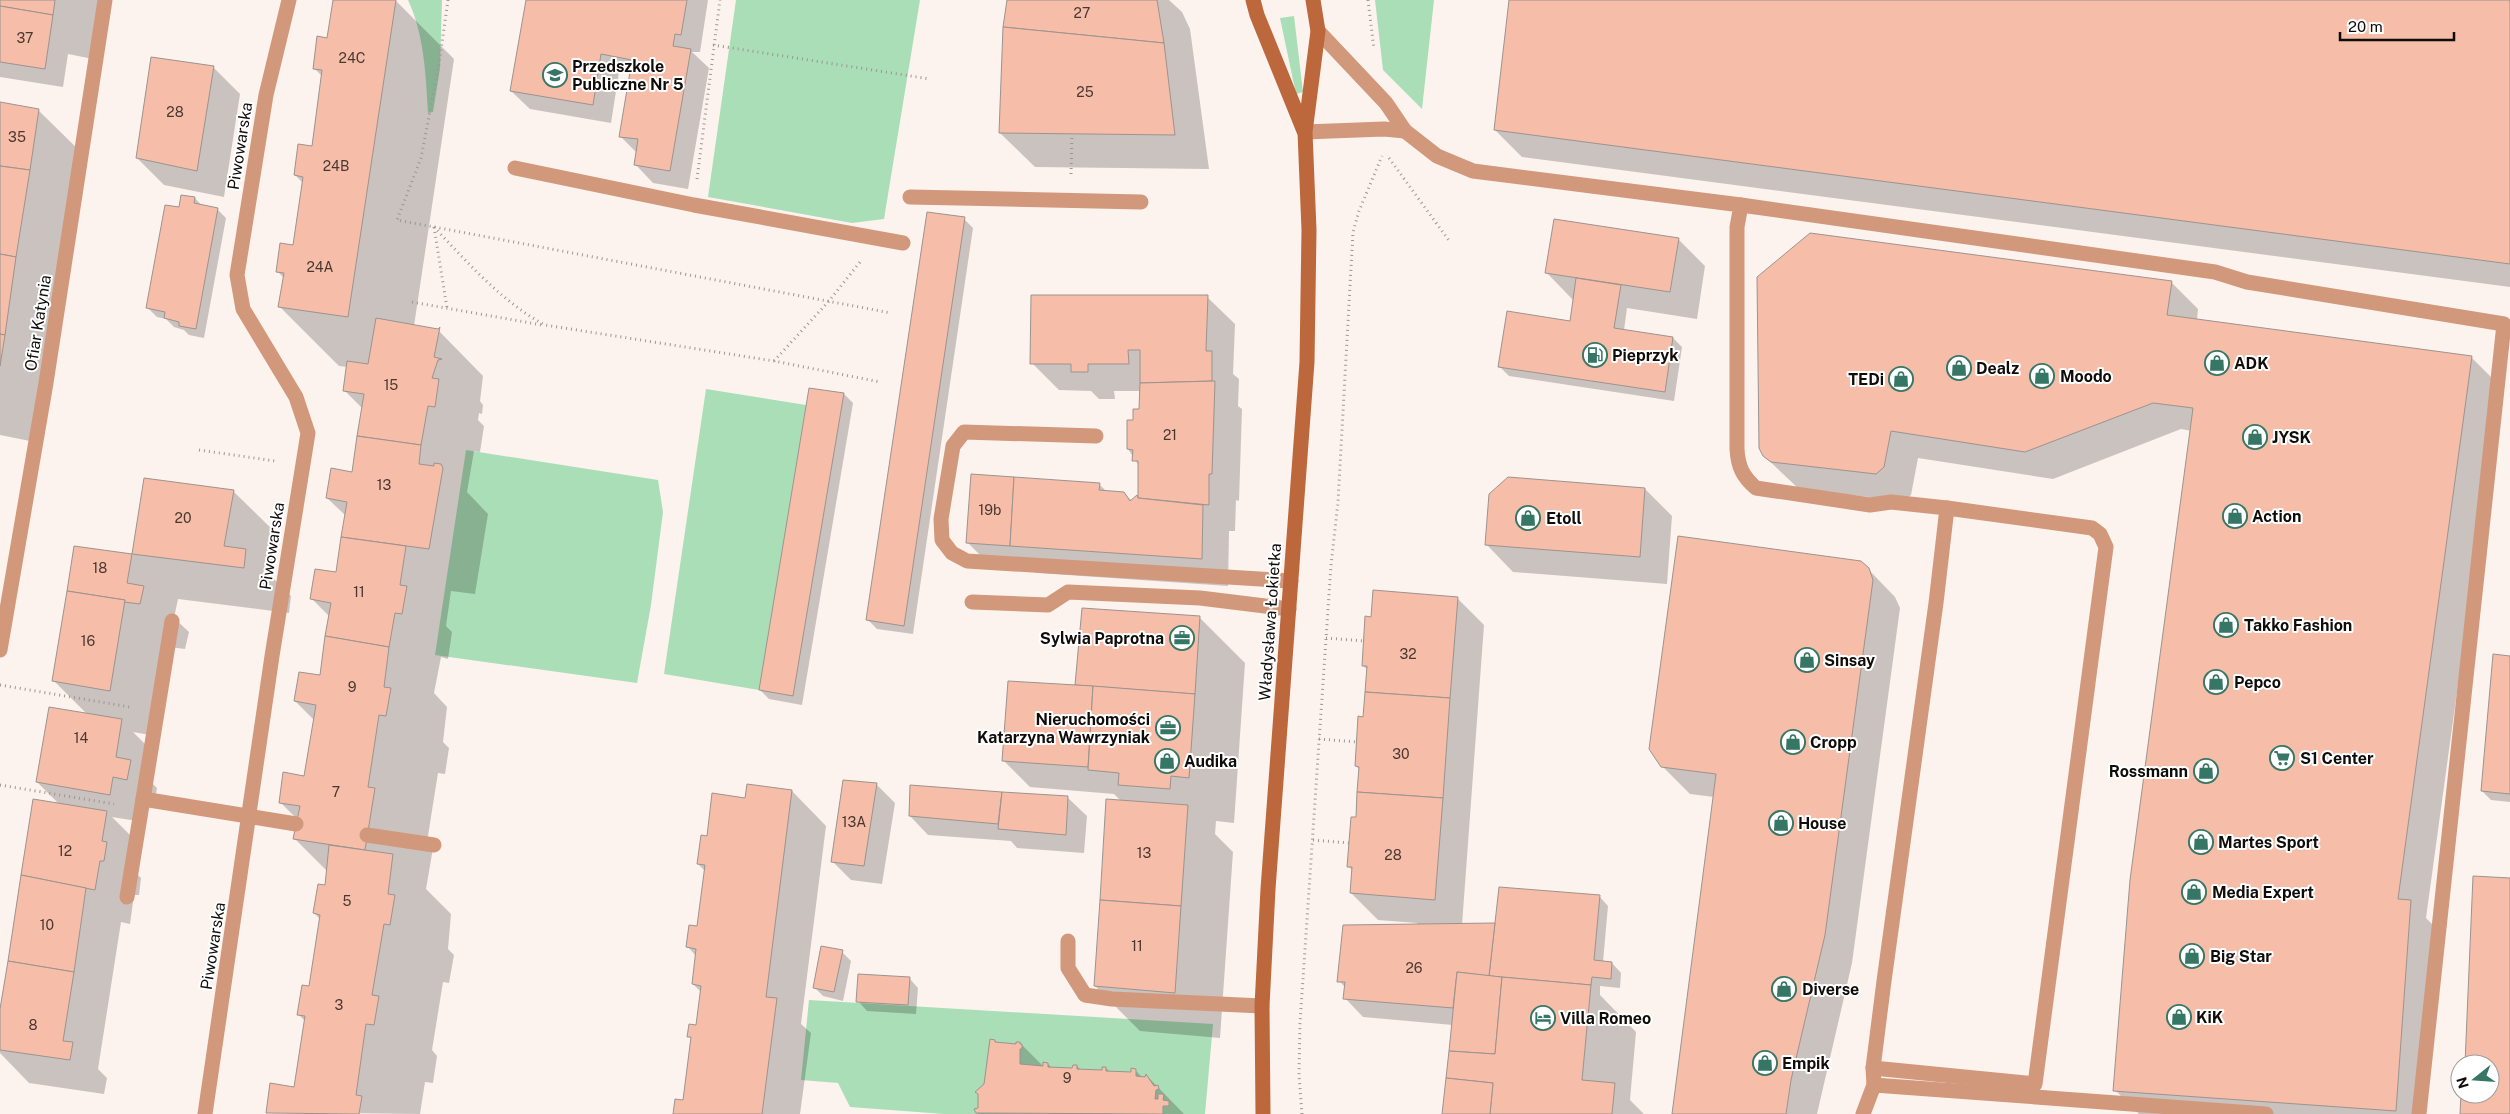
<svg xmlns="http://www.w3.org/2000/svg" width="2510" height="1114" viewBox="0 0 2510 1114" font-family="'Public Sans',sans-serif">
<rect width="100%" height="100%" fill="#fcf3ef"/>
<g fill="#aadeb7">
<path d="M408,0H442L440,68L433,112L428,113C426,75 424,34 408,0Z"/>
<polygon points="736,0 920,0 884,219 852,223 708,197"/>
<polygon points="1375,0 1434,0 1422,109 1383,70"/>
<polygon points="1294,16 1303,92 1296,94 1280,18"/>
<polygon points="706,389 806,405 759,690 664,674"/>
<polygon points="466,450 658,480 663,512 651,605 637,683 435,655"/>
<polygon points="809,1000 1213,1024 1205,1114 944,1114 850,1107 838,1083 801,1080"/>
</g>
<g fill="#0003">
<polygon points="0,0 107,0 98,60 68,54 63,87 0,77"/>
<polygon points="334,0 395,0 454,59 414,326 438,330 483,376 480,401 483,405 482,414 479,413 478,420 484,426 480,452 474,451 467,492 488,514 475,594 451,591 446,626 452,632 448,659 441,657 434,693 447,707 443,742 449,748 445,774 438,773 427,842 433,848 426,889 451,914 448,949 454,955 449,983 443,982 432,1050 437,1056 433,1083 425,1082 420,1114 267,1112 295,1088 305,1021 298,1014 310,987 321,920 314,913 326,886 328,872 295,839 298,820 280,802 305,777 314,720 295,701 321,676 330,617 312,599 337,574 346,516 327,498 353,473 363,409 344,390 348,367 339,366 280,307 284,278 277,271 294,246 303,183 295,175 313,148 323,77 314,68 328,39"/>
<polygon points="527,0 708,0 700,52 692,52 709,68 688,189 653,183 635,164 637,153 621,137 631,74 619,72 611,123 530,109 511,91"/>
<polygon points="1009,0 1169,0 1182,12 1190,29 1209,169 1035,167 1000,133"/>
<polygon points="1510,0 2510,0 2510,287 1522,157 1495,130"/>
<polygon points="213,67 240,94 224,197 164,185 137,158"/>
<polygon points="0,104 38,110 84,155 40,443 0,435"/>
<polygon points="195,198 202,206 217,209 226,218 204,338 189,335 184,330 174,327 166,319 157,317 148,308 180,208"/>
<polygon points="964,219 973,228 913,634 877,629 868,620"/>
<polygon points="1678,239 1705,266 1697,319 1627,308 1624,330 1673,338 1682,347 1674,401 1509,376 1499,366 1571,323 1574,301 1547,273"/>
<polygon points="2171,282 2198,309 2197,320 2472,358 2499,385 2426,918 2437,929 2424,1114 2139,1114 2115,1090 2192,431 2181,429 2053,479 1918,458 1911,495 1904,501 1799,489 1764,456"/>
<polygon points="1207,297 1235,324 1233,374 1239,379 1238,406 1242,409 1239,501 1236,500 1235,531 1229,531 1228,586 1038,573 986,561 967,542 1099,484 1107,492 1124,493 1132,501 1138,495 1139,466 1128,449 1134,422 1140,410 1141,391 1114,391 1115,399 1099,399 1091,391 1059,390 1032,363"/>
<polygon points="844,394 853,403 802,705 769,699 760,690"/>
<polygon points="145,479 233,491 279,536 272,577 291,596 289,613 178,599 174,618 189,632 185,649 169,647 156,736 133,732 149,748 144,775 157,788 154,806 140,804 137,821 112,817 141,846 137,874 141,878 139,895 134,895 130,924 121,922 98,1069 107,1078 104,1094 29,1083 0,1053 0,1016 60,805 37,782 88,715 53,680 75,547 133,555"/>
<polygon points="1645,489 1672,516 1667,584 1513,572 1486,544"/>
<polygon points="1868,569 1895,597 1900,608 1852,963 1817,1114 1673,1114 1714,797 1690,794 1662,766"/>
<polygon points="1457,598 1484,625 1462,925 1496,924 1599,896 1608,906 1603,962 1612,963 1621,973 1620,988 1600,986 1600,995 1636,1032 1630,1100 1644,1114 1444,1114 1453,1025 1363,1017 1345,998 1346,988 1339,981 1417,925 1417,923 1378,920 1351,893 1353,871 1348,866 1357,818 1360,770 1356,766 1364,718 1368,670 1363,666 1372,618"/>
<polygon points="1199,617 1245,663 1234,823 1216,821 1215,834 1233,852 1220,1038 1140,1031 1095,986 1122,802 1114,794 1030,787 1003,760 1079,687"/>
<polygon points="2510,657 2510,802 2491,800 2482,791"/>
<polygon points="876,784 895,803 882,884 851,880 832,861"/>
<polygon points="748,786 792,791 826,826 801,1024 811,1033 800,1114 674,1114 685,1101 692,1040 689,1036 697,1026 701,992 693,984 696,956 688,947 698,928 705,871 698,864 708,837 746,799"/>
<polygon points="911,786 1068,798 1087,816 1084,853 1017,848 1011,841 928,835 910,816"/>
<polygon points="842,952 851,961 843,1001 823,996 814,987"/>
<polygon points="909,978 918,988 916,1014 867,1011 858,1001"/>
<polygon points="1020,1043 1044,1067 1048,1064 1052,1068 1074,1069 1077,1066 1081,1070 1103,1072 1106,1068 1110,1072 1132,1074 1135,1070 1143,1078 1149,1078 1184,1114 978,1114 996,1044 1017,1045"/>
</g>
<g fill="#f6bda8" stroke="#9c938f">
<polygon points="0,0 55,0 53,15 0,6"/>
<polygon points="333,0 396,0 348,317 278,307 284,273 276,272 280,243 293,245 303,177 294,175 298,144 312,146 322,70 313,69 317,36 327,38"/>
<polygon points="526,0 687,0 681,35 675,34 673,46 691,49 670,171 634,165 638,139 619,137 632,60 601,54 593,105 510,91"/>
<polygon points="1007,0 1157,0 1164,43 1003,27"/>
<polygon points="1509,0 2510,0 2510,264 1494,130"/>
<polygon points="0,6 53,15 45,69 0,62"/>
<polygon points="1003,27 1164,43 1175,135 999,133"/>
<polygon points="151,57 214,66 197,171 136,158"/>
<polygon points="0,102 39,109 30,170 0,166"/>
<polygon points="0,166 30,170 16,257 0,254"/>
<polygon points="181,195 195,197 194,203 218,208 196,329 179,326 179,322 164,318 165,312 146,308 165,205 179,207"/>
<polygon points="927,212 965,217 904,626 866,620"/>
<polygon points="1554,219 1679,238 1670,292 1545,273"/>
<polygon points="1810,233 2172,281 2167,315 2472,356 2398,899 2411,900 2396,1111 2113,1091 2130,880 2193,408 2153,403 2025,452 1891,431 1884,467 1876,474 1771,462 1763,456 1759,448 1757,277"/>
<polygon points="0,254 16,257 5,335 0,334"/>
<polygon points="1576,278 1621,285 1614,328 1673,337 1665,392 1498,367 1507,311 1570,321"/>
<polygon points="1031,295 1208,295 1206,351 1212,351 1212,381 1140,383 1140,350 1128,350 1129,364 1088,364 1088,372 1071,372 1071,364 1030,364"/>
<polygon points="376,318 438,329 440,327 434,357 442,359 438,360 432,378 439,379 435,407 428,406 421,445 357,436 364,394 343,391 347,361 368,364"/>
<polygon points="0,334 5,335 0,366"/>
<polygon points="1215,381 1212,474 1209,474 1209,505 1138,498 1138,461 1132,461 1133,450 1127,449 1127,420 1133,420 1133,409 1139,409 1140,383"/>
<polygon points="809,388 844,393 793,696 759,690"/>
<polygon points="357,436 421,445 419,464 434,466 434,463 441,464 443,468 429,549 341,537 347,502 326,498 331,468 352,472"/>
<polygon points="971,474 1014,477 1010,546 966,543"/>
<polygon points="1014,477 1100,483 1099,490 1124,492 1130,501 1137,495 1138,498 1203,505 1202,559 1010,546"/>
<polygon points="1508,477 1645,488 1640,557 1485,545 1489,494"/>
<polygon points="144,478 234,490 224,546 246,549 244,568 132,554"/>
<polygon points="1678,536 1861,561 1869,568 1873,580 1825,935 1791,1080 1786,1114 1672,1114 1716,774 1661,767 1649,749"/>
<polygon points="341,537 406,546 400,585 407,586 402,614 395,613 389,647 325,636 331,603 310,599 315,569 336,572"/>
<polygon points="74,546 132,554 127,583 144,586 140,604 124,602 125,600 67,591"/>
<polygon points="1373,590 1458,597 1450,698 1365,692 1367,666 1362,666 1365,616 1371,617"/>
<polygon points="67,591 125,600 110,691 52,681"/>
<polygon points="1082,608 1200,616 1195,694 1075,685"/>
<polygon points="325,636 389,647 384,687 391,688 386,716 379,715 368,787 375,788 365,850 293,839 300,806 279,803 283,772 304,776 316,705 294,701 299,672 320,675"/>
<polygon points="2493,654 2510,656 2510,794 2481,791"/>
<polygon points="1008,681 1093,686 1088,767 1002,761"/>
<polygon points="1093,686 1195,694 1189,778 1171,776 1170,789 1118,785 1119,773 1088,770"/>
<polygon points="1365,692 1450,698 1443,798 1357,792 1359,767 1355,766 1358,716 1363,717"/>
<polygon points="49,707 122,719 116,757 131,760 127,780 113,777 110,795 36,782"/>
<polygon points="843,780 877,783 864,866 831,862"/>
<polygon points="747,784 792,790 766,997 777,998 762,1114 673,1114 675,1099 683,1100 691,1037 687,1037 689,1024 696,1025 701,986 692,984 696,949 686,947 689,925 697,926 705,865 697,864 701,835 707,836 712,793 745,798"/>
<polygon points="910,785 1002,792 998,824 909,816"/>
<polygon points="1002,792 1068,796 1066,835 998,829"/>
<polygon points="1357,792 1443,798 1435,900 1350,893 1352,867 1347,867 1351,817 1356,817"/>
<polygon points="33,799 107,811 102,841 107,842 104,861 100,861 95,890 21,875"/>
<polygon points="1106,799 1188,805 1181,906 1100,900"/>
<polygon points="329,845 393,854 388,894 395,895 390,925 384,924 372,995 379,996 374,1025 366,1024 356,1095 362,1096 359,1114 266,1113 270,1083 294,1087 305,1016 297,1015 302,985 309,986 320,915 313,913 318,884 325,885"/>
<polygon points="21,875 86,888 74,972 8,961"/>
<polygon points="2473,876 2510,878 2510,1114 2460,1114 2461,1094 2490,1094 2490,1064 2465,1064"/>
<polygon points="1499,887 1600,895 1594,960 1612,962 1611,979 1592,977 1591,985 1489,976"/>
<polygon points="1100,900 1181,906 1175,993 1094,986"/>
<polygon points="1495,923 1489,976 1457,972 1453,1008 1343,999 1345,982 1337,982 1343,925"/>
<polygon points="821,946 843,950 834,992 813,988"/>
<polygon points="8,961 74,972 63,1041 73,1042 70,1060 0,1050 0,1009"/>
<polygon points="1457,972 1502,977 1495,1054 1449,1051"/>
<polygon points="858,974 910,977 908,1005 856,1002"/>
<polygon points="1502,977 1591,985 1582,1080 1615,1083 1612,1114 1490,1114 1493,1083 1446,1078 1449,1051 1495,1054"/>
<polygon points="990,1039 995,1040 995,1042 1016,1044 1016,1042 1020,1042 1020,1044 1022,1044 1022,1049 1020,1049 1020,1064 1043,1066 1043,1062 1048,1063 1048,1067 1072,1068 1073,1065 1077,1065 1077,1069 1102,1070 1102,1067 1106,1067 1106,1071 1131,1072 1131,1068 1136,1069 1136,1076 1145,1077 1146,1074 1154,1086 1158,1085 1159,1089 1156,1090 1155,1099 1158,1099 1158,1094 1164,1094 1163,1100 1169,1101 1169,1106 1163,1106 1163,1114 976,1113 974,1109 978,1108 978,1094 975,1092 984,1084"/>
<polygon points="1446,1078 1493,1083 1490,1114 1442,1114"/>
</g>
<g fill="none" stroke-linecap="round" stroke-linejoin="round">
<g stroke="#9d9693" stroke-width="3" stroke-dasharray="1 4" stroke-linecap="butt">
<polyline points="448,0 439,64 421,158 397,220 891,313"/>
<polyline points="1368,0 1374,49"/>
<polyline points="713,45 930,79"/>
<polyline points="1389,158 1450,242"/>
<polyline points="1071,174 1072,135"/>
<polyline points="697,179 720,0"/>
<path d="M434,227C468,263 502,302 545,325L774,361L880,382"/>
<polyline points="434,227 447,308"/>
<polyline points="412,302 542,325"/>
<polyline points="774,361 829,301 860,262"/>
<polyline points="199,450 275,461"/>
<polyline points="1326,638 1364,641"/>
<polyline points="0,685 130,707"/>
<polyline points="1319,739 1357,742"/>
<polyline points="0,785 114,804"/>
<polyline points="1313,840 1349,843"/>
<polyline points="1302,1114 1299,1075 1300,1023 1331,565 1338,502 1353,232 1359,211 1382,156"/>
</g>
<g stroke="#d2987b" stroke-width="15">
<path d="M1318,31L1386,103L1405,131L1437,156L1473,171L1741,205L1737,227V449C1738,467 1743,477 1756,488L1870,505L1891,502L1947,508L1936,603L1884,981L1873,1068L1874,1085L1863,1114"/>
<polyline points="1305,132 1384,129 1405,131"/>
<polyline points="515,168 694,205 903,243"/>
<polyline points="910,197 1141,202"/>
<polyline points="1741,205 2215,272 2247,282 2504,324 2419,1114"/>
<polyline points="1096,436 964,432 953,446 941,519 942,540 952,553 967,561 1291,581"/>
<polyline points="972,602 1048,605 1068,592 1200,598 1289,609"/>
<polyline points="143,799 296,824"/>
<polyline points="367,835 434,845"/>
<polyline points="127,897 172,621"/>
<polyline points="1068,941 1068,968 1085,995 1112,999 1262,1006"/>
<polyline points="1873,1068 2035,1084 2106,547 2100,534 2092,528 1947,508"/>
<polyline points="1874,1085 2266,1114"/>
</g>
<g stroke="#d2987b" stroke-width="15">
<polyline points="0,650 46,383 105,0"/>
<polyline points="205,1114 272,656 308,433 296,397 243,309 237,275 266,95 289,0"/>
</g>
<g stroke="#bd683c" stroke-width="15">
<polyline points="1253,0 1257,15 1304,131"/>
<polyline points="1263,1114 1262,1006 1268,889 1307,362 1309,230 1305,132 1318,31 1313,0"/>
</g>
</g>
<defs>
<symbol id="school-ring" viewBox="-11 -11 22 22"><circle r="9.5" fill="#fff" stroke="#367664" stroke-width="1.5"/><path d="M0-5L7-2L0 1L-7-2ZM-4 1L0 2.5L4 1V4Q0 6-4 4Z" fill="#367664"/></symbol>
<symbol id="fuel-ring" viewBox="-11 -11 22 22"><circle r="9.5" fill="#fff" stroke="#367664" stroke-width="1.5"/><path d="M-5.5-6h7V0h2V4h1.3V-2.5L3-4.5l.8-.8L6-3V5H2.5V1h-1V6h-7ZM-4.2-4.7v3.2H.2V-4.7Z" fill="#367664"/></symbol>
<symbol id="shop-ring" viewBox="-11 -11 22 22"><circle r="9.5" fill="#fff" stroke="#367664" stroke-width="1.5"/><path d="M-5-2.5h2.3a2.7 3.5 0 0 1 5.4 0H5L5.5 6h-11ZM-1.5-2.5h3a1.5 2.3 0 0 0-3 0Z" fill="#367664"/></symbol>
<symbol id="office-ring" viewBox="-11 -11 22 22"><circle r="9.5" fill="#fff" stroke="#367664" stroke-width="1.5"/><path d="M-6-3h4V-5.5h4V-3h4V5H-6ZM-1-4.5V-3h2v-1.5ZM-6 0V1H6V0Z" fill="#367664"/></symbol>
<symbol id="supermarket-ring" viewBox="-11 -11 22 22"><circle r="9.5" fill="#fff" stroke="#367664" stroke-width="1.5"/><path d="M-6-5.5h2.5l.6 2H6L4.5 2H-2.5L-4.4-4H-6ZM-1.5 3.2a1.3 1.3 0 1 0 .1 0ZM3 3.2a1.3 1.3 0 1 0 .1 0Z" fill="#367664"/></symbol>
<symbol id="hotel-ring" viewBox="-11 -11 22 22"><circle r="9.5" fill="#fff" stroke="#367664" stroke-width="1.5"/><path d="M-6-4.5h1.5V1H6V5H4.5V3h-9V5H-6ZM-4 0a1.8 1.8 0 1 1 3.6 0ZM.5 0V-2.5h3Q6-2.5 6 0Z" fill="#367664"/></symbol>
</defs>
<g fill-rule="evenodd">
<use href="#school-ring" x="541" y="61" width="28" height="28"/>
<use href="#fuel-ring" x="1581" y="341" width="28" height="28"/>
<use href="#shop-ring" x="2203" y="349" width="28" height="28"/>
<use href="#shop-ring" x="1945" y="354" width="28" height="28"/>
<use href="#shop-ring" x="2028" y="362" width="28" height="28"/>
<use href="#shop-ring" x="1887" y="365" width="28" height="28"/>
<use href="#shop-ring" x="2241" y="423" width="28" height="28"/>
<use href="#shop-ring" x="2221" y="502" width="28" height="28"/>
<use href="#shop-ring" x="1514" y="504" width="28" height="28"/>
<use href="#shop-ring" x="2212" y="611" width="28" height="28"/>
<use href="#office-ring" x="1168" y="624" width="28" height="28"/>
<use href="#shop-ring" x="1793" y="646" width="28" height="28"/>
<use href="#shop-ring" x="2202" y="668" width="28" height="28"/>
<use href="#office-ring" x="1154" y="714" width="28" height="28"/>
<use href="#shop-ring" x="1779" y="728" width="28" height="28"/>
<use href="#supermarket-ring" x="2268" y="744" width="28" height="28"/>
<use href="#shop-ring" x="1153" y="747" width="28" height="28"/>
<use href="#shop-ring" x="2192" y="757" width="28" height="28"/>
<use href="#shop-ring" x="1767" y="809" width="28" height="28"/>
<use href="#shop-ring" x="2187" y="828" width="28" height="28"/>
<use href="#shop-ring" x="2180" y="878" width="28" height="28"/>
<use href="#shop-ring" x="2178" y="942" width="28" height="28"/>
<use href="#shop-ring" x="1770" y="975" width="28" height="28"/>
<use href="#shop-ring" x="2165" y="1003" width="28" height="28"/>
<use href="#hotel-ring" x="1529" y="1004" width="28" height="28"/>
<use href="#shop-ring" x="1751" y="1049" width="28" height="28"/>
</g>
<g text-anchor="middle" dominant-baseline="central" stroke-width="4" stroke-linejoin="round" paint-order="stroke">
<g font-size="14" fill="#493832">
<text x="1082" y="13">27</text>
<text x="25" y="38">37</text>
<text x="352" y="58">24C</text>
<text x="1085" y="92">25</text>
<text x="175" y="112">28</text>
<text x="17" y="137">35</text>
<text x="336" y="166">24B</text>
<text x="320" y="267">24A</text>
<text x="391" y="385">15</text>
<text x="1170" y="435">21</text>
<text x="384" y="485">13</text>
<text x="990" y="510">19b</text>
<text x="183" y="518">20</text>
<text x="100" y="568">18</text>
<text x="359" y="592">11</text>
<text x="88" y="641">16</text>
<text x="1408" y="654">32</text>
<text x="352" y="687">9</text>
<text x="81" y="738">14</text>
<text x="1401" y="754">30</text>
<text x="336" y="792">7</text>
<text x="854" y="822">13A</text>
<text x="65" y="851">12</text>
<text x="1144" y="853">13</text>
<text x="1393" y="855">28</text>
<text x="347" y="901">5</text>
<text x="47" y="925">10</text>
<text x="1137" y="946">11</text>
<text x="1414" y="968">26</text>
<text x="339" y="1005">3</text>
<text x="33" y="1025">8</text>
<text x="1067" y="1078">9</text>
</g>
<g font-size="16" font-weight="bold" fill="#0f0c0a" stroke="#fff" text-anchor="start">
<text x="572" y="66">Przedszkole<tspan x="572" dy="18">Publiczne Nr 5</tspan></text>
<text x="1612" y="355">Pieprzyk</text>
<text x="2234" y="363">ADK</text>
<text x="1976" y="368">Dealz</text>
<text x="2060" y="376">Moodo</text>
<text x="1884" y="379" text-anchor="end">TEDi</text>
<text x="2272" y="437">JYSK</text>
<text x="2252" y="516">Action</text>
<text x="1546" y="518">Etoll</text>
<text x="2244" y="625">Takko Fashion</text>
<text x="1164" y="638" text-anchor="end">Sylwia Paprotna</text>
<text x="1824" y="660">Sinsay</text>
<text x="2234" y="682">Pepco</text>
<text x="1150" y="719" text-anchor="end">Nieruchomości<tspan x="1150" dy="18">Katarzyna Wawrzyniak</tspan></text>
<text x="1810" y="742">Cropp</text>
<text x="2300" y="758">S1 Center</text>
<text x="1184" y="761">Audika</text>
<text x="2188" y="771" text-anchor="end">Rossmann</text>
<text x="1798" y="823">House</text>
<text x="2218" y="842">Martes Sport</text>
<text x="2212" y="892">Media Expert</text>
<text x="2210" y="956">Big Star</text>
<text x="1802" y="989">Diverse</text>
<text x="2196" y="1017">KiK</text>
<text x="1560" y="1018">Villa Romeo</text>
<text x="1782" y="1063">Empik</text>
</g>
<g font-size="16" fill="#0f0c0a" stroke="#fff">
<text transform="translate(240 146) rotate(-81)">Piwowarska</text>
<text transform="translate(38 323) rotate(-81)">Ofiar Katynia</text>
<text transform="translate(272 546) rotate(-81)">Piwowarska</text>
<text transform="translate(1270 622) rotate(-86)">Władysława Łokietka</text>
<text transform="translate(213 946) rotate(-81)">Piwowarska</text>
</g>
</g>
<g transform="translate(2475 1079) rotate(253)"><circle r="24" fill="#ffffff" stroke="#9f9e9d"/>
<path d="M0-4L9 19L0 12L-9 19Z" fill="#367664"/>
<text y="-8" font-size="14" font-weight="bold" text-anchor="middle" fill="#0f0c0a">N</text>
</g>
<path d="M2340 32v8h114v-8" fill="none" stroke="#0f0c0a" stroke-width="2.5"/>
<text x="2348" y="32" font-size="15" fill="#0f0c0a" stroke="#ffffff" stroke-width="4" paint-order="stroke">20 m</text>
</svg>
